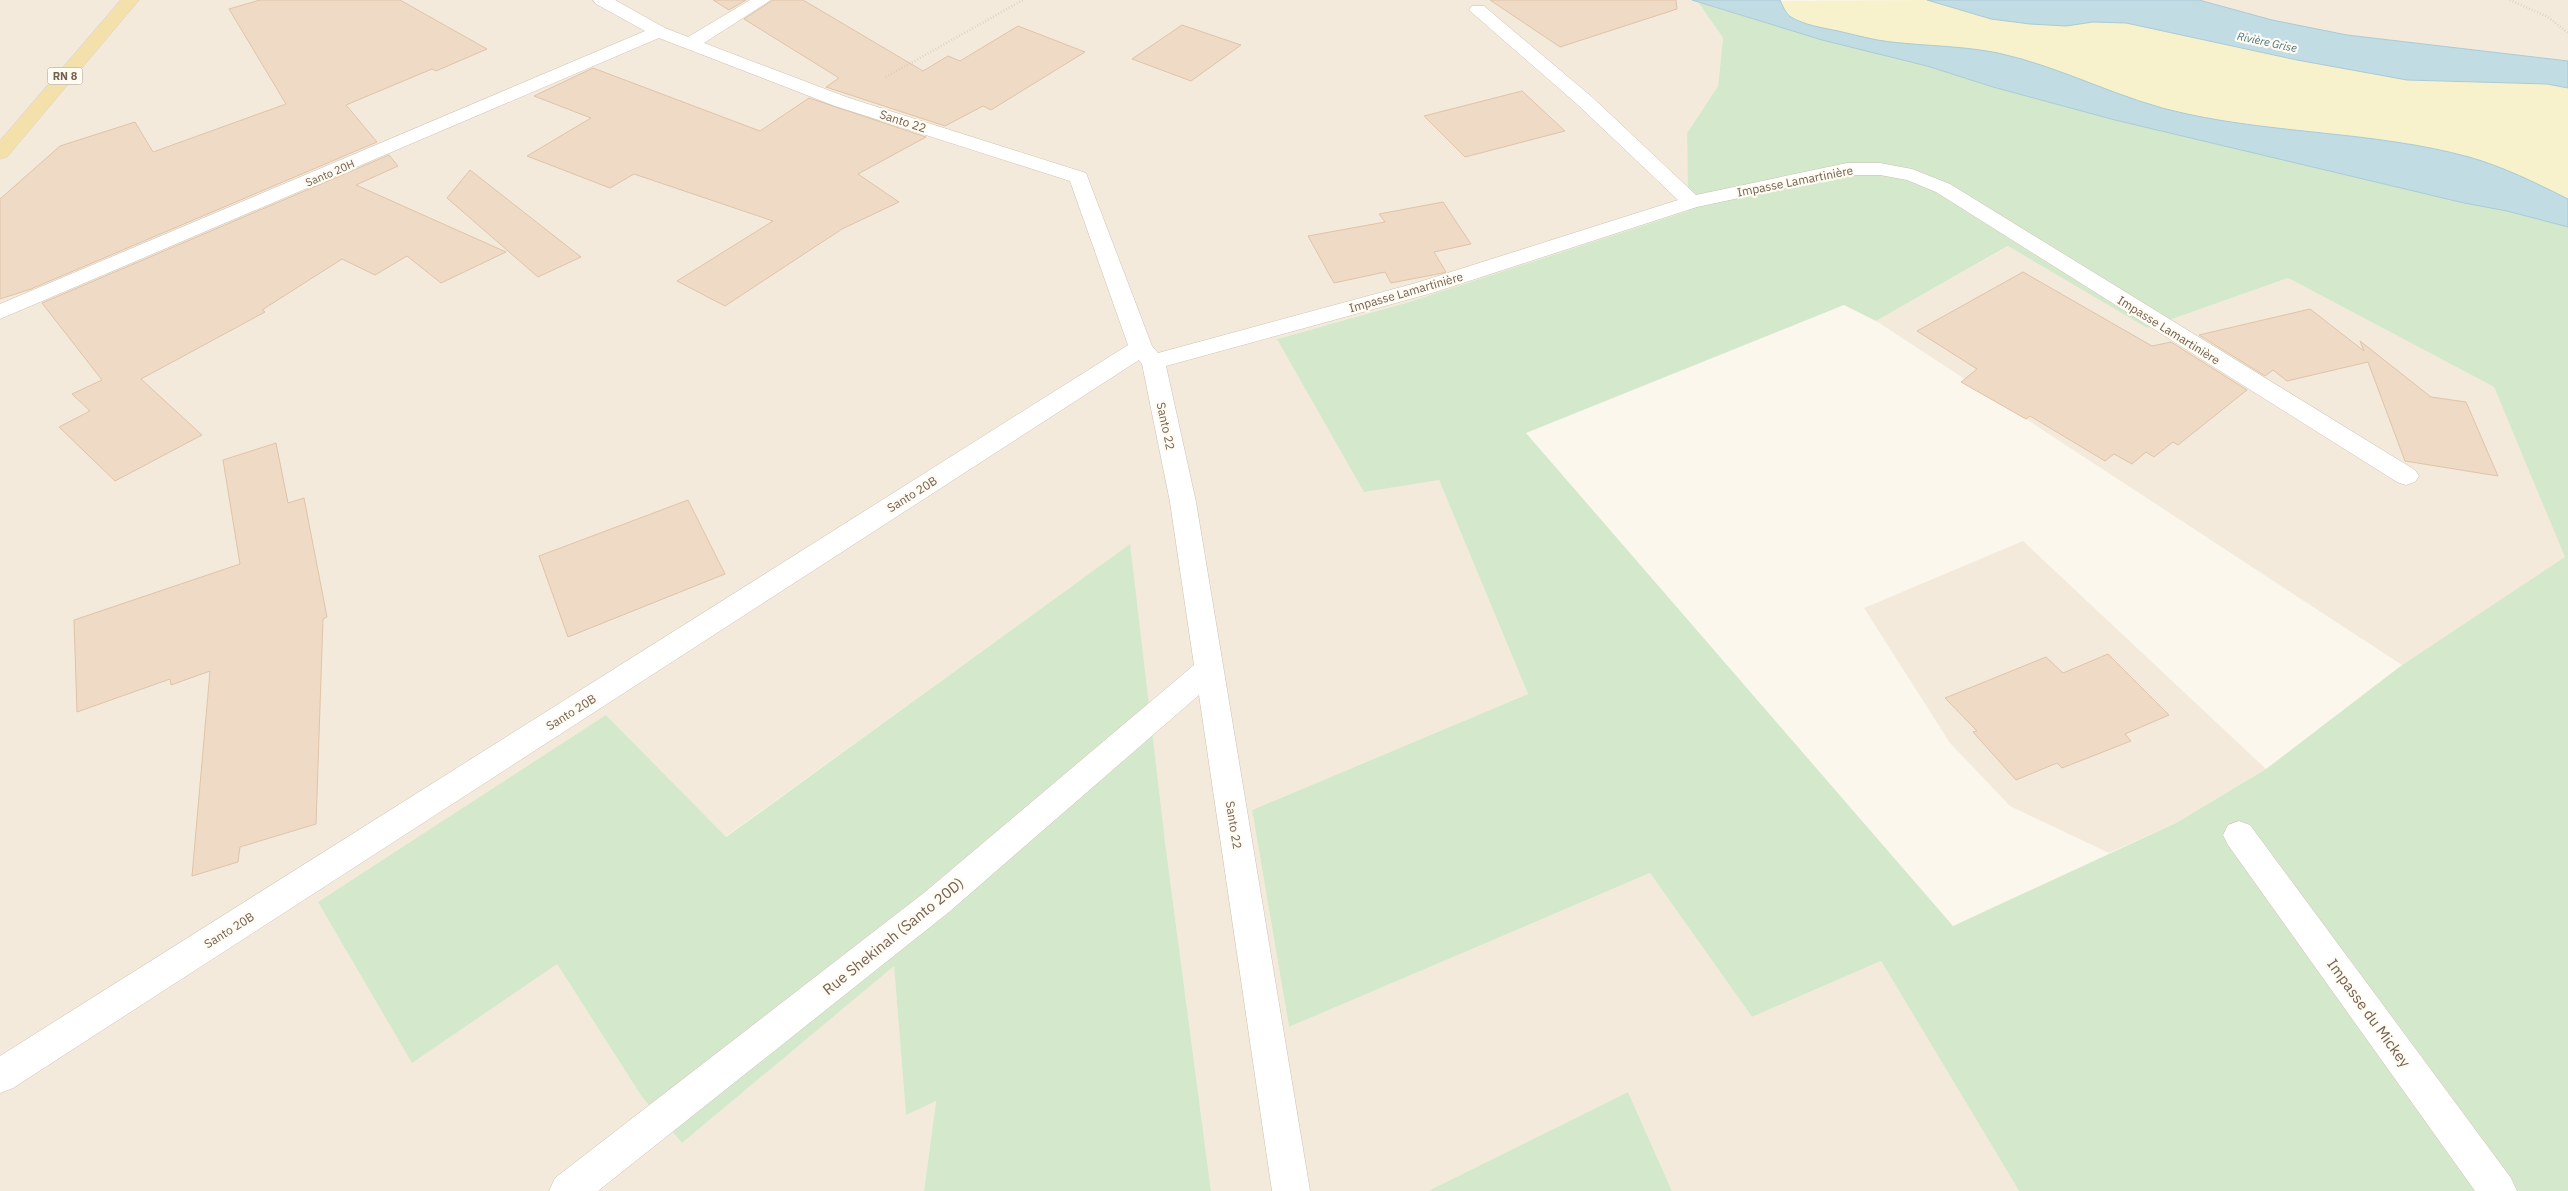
<svg xmlns="http://www.w3.org/2000/svg" width="2568" height="1191" viewBox="0 0 2568 1191" font-family="'IBM Plex Sans',sans-serif">
<rect width="100%" height="100%" fill="#fbf7ed"/>
<g fill="#f3eadb">
<polygon points="0,0 1692,0 1698,2 1723,38 1718,86 1687,133 1688,211 1409,302 1277,339 1439,480 1528,694 1252,810 1289,1027 1650,873 1752,1017 1881,961 2019,1191 1672,1191 1628,1092 1428,1191 1211,1191 1165,841 1129,545 725,837 606,715 557,964 642,1097 682,1143 894,965 906,1114 936,1100 924,1191 0,1191"/>
<polygon points="2199,0 2568,0 2568,61 2347,35 2272,20"/>
<polygon points="2009,246 2147,328 2288,278 2494,387 2566,557 2402,665 1876,321"/>
<polygon points="2023,541 2266,769 2176,823 2109,853 2010,806 1950,743 1864,608"/>
</g>
<g fill="#d4e9cb" fill-rule="evenodd">
<path d="M1698,2L1822,40L1927,66L1993,87L2115,120L2464,203L2507,211L2568,227V1191H2019L1881,961L1752,1017L1650,873L1289,1027L1252,810L1528,694L1439,480L1364,492L1277,339L1409,302L1688,211L1687,133L1718,86L1723,38ZM2008,246L2147,328L2288,278L2494,387L2565,557L2402,665L2266,769L2176,823L1953,926L1526,433L1844,305L1876,321Z"/>
<polygon points="1130,544 1165,841 1211,1191 924,1191 936,1101 906,1115 894,966 682,1143 642,1097 557,964 412,1063 318,902 606,715 726,837"/>
<polygon points="1628,1092 1672,1191 1428,1191"/>
</g>
<path fill="#f7f2cb" d="M1927,0L2066,26L2093,22L2126,23L2297,60L2407,80L2547,84L2568,88V199C2536,183 2504,167 2469,157C2377,132 2280,133 2187,114C2122,101 2063,67 1999,53C1963,46 1927,46 1892,42C1875,41 1859,36 1843,32C1826,29 1807,26 1792,17C1786,14 1783,6 1779,1Z"/>
<g fill="#c2dce4" stroke="#a9cad5">
<path d="M1692,0H1780C1782,5 1786,14 1791,17C1804,25 1823,28 1838,31C1856,35 1873,40 1891,42C1927,46 1963,46 1998,53C2063,67 2122,101 2187,114C2280,134 2377,132 2469,157C2504,167 2536,183 2568,199V227L2507,211L2464,203L2115,120L1993,87L1927,66L1822,40Z"/>
<polygon points="1927,0 2199,0 2272,20 2347,35 2568,61 2568,88 2547,84 2407,80 2297,60 2126,23 2093,22 2066,26 2030,24 1991,19"/>
</g>
<g fill="#efdac6" stroke="#e0c3a8">
<polygon points="260,0 400,0 487,49 436,71 432,69 346,105 377,142 31,289 0,299 0,199 60,146 135,122 153,152 286,104 229,9"/>
<polygon points="713,0 746,0 729,10"/>
<polygon points="773,0 803,0 923,71 948,56 960,61 1018,26 1085,52 991,110 983,106 945,126 826,87 839,78 744,19"/>
<polygon points="1490,0 1676,0 1677,9 1560,47"/>
<polygon points="1182,25 1241,45 1191,81 1132,59"/>
<polygon points="593,68 760,131 809,98 926,137 858,174 899,202 842,229 725,306 677,281 773,221 634,174 610,188 527,156 591,118 534,96"/>
<polygon points="1522,91 1565,131 1465,157 1424,116"/>
<polygon points="389,155 398,166 356,185 506,252 441,283 407,256 375,275 342,259 262,310 265,312 141,379 202,435 115,481 59,427 90,411 72,394 102,380 42,303"/>
<polygon points="470,170 581,257 538,277 447,198"/>
<polygon points="1443,202 1471,244 1434,252 1446,272 1443,273 1391,283 1385,272 1334,283 1308,236 1385,222 1379,214"/>
<polygon points="2023,272 2152,346 2171,342 2247,390 2178,445 2173,442 2154,457 2146,452 2132,464 2114,454 2105,461 2030,416 2026,419 1961,382 1977,369 1917,331"/>
<polygon points="2310,309 2364,351 2360,341 2431,397 2466,402 2498,476 2405,461 2368,362 2287,381 2273,370 2265,376 2199,335"/>
<polygon points="276,443 288,503 304,498 327,617 323,619 316,824 240,847 238,862 192,876 210,671 171,685 170,679 77,712 74,620 240,564 223,460"/>
<polygon points="688,500 725,574 568,637 539,556"/>
<polygon points="2108,654 2169,715 2125,734 2131,741 2062,768 2057,763 2016,780 1973,732 1977,731 1945,698 2046,657 2063,673"/>
</g>
<g fill="none" stroke-linecap="round" stroke-linejoin="round">
<defs>
<g id="minor">
<polygon points="593,0 615,0 665,28 688,37 750,0 771,0 704,43 849,98 1086,173 1152,346 1158,353 1416,283 1678,200 1578,105 1469,10 1472,6 1484,6 1592,97 1696,195 1847,163 1880,163 1912,169 1950,184 2415,470 2419,476 2415,482 2406,485 2397,482 1936,192 1907,180 1880,175 1847,175 1697,207 1432,293 1166,366 1196,502 1310,1191 1272,1191 1199,695 949,912 598,1191 549,1191 555,1178 925,892 1194,665 1170,502 1142,364 1139,360 13,1088 0,1093 0,1056 1128,345 1070,181 835,106 659,38 0,319 0,304 645,31 596,4"/>
<polygon points="2239,821 2250,825 2511,1178 2517,1191 2475,1191 2228,845 2223,835 2228,825"/>
</g>
<polygon id="major" points="121,0 139,0 7,157 0,159 0,141"/>
</defs>
<use href="#minor" stroke="#cdc1b2" stroke-width="1"/>
<use href="#major" stroke="#d9d3ce" stroke-width="1"/>
<g stroke="#d4bea9" stroke-width="2.5" stroke-dasharray="0.5 2.5" stroke-linecap="butt">
<polyline points="2510,0 2548,17 2568,33"/>
<polyline points="886,77 1023,0"/>
</g>
<use href="#minor" fill="#fff" fill-rule="evenodd"/>
<use href="#major" fill="#f4e0ab" fill-rule="evenodd"/>
</g>
<g text-anchor="middle" dominant-baseline="central" stroke-width="4.5" stroke-linejoin="round" paint-order="stroke">
<g font-size="11" font-style="italic" fill="#4c7786" stroke="#fefbf3">
<text transform="translate(2267 42) rotate(12)">Rivière Grise</text>
</g>
<rect fill="#fefbf3" stroke="#9f8f81" stroke-width="1" x="47.5" y="67.5" width="35" height="17" rx="4"/>
<g font-size="11" font-weight="bold" fill="#766150">
<text x="65" y="76">RN 8</text>
</g>
<g font-size="11" fill="#766150" stroke="#fefbf3">
<text transform="translate(330 173) rotate(-23)">Santo 20H</text>
</g>
<g font-size="12" fill="#766150" stroke="#fefbf3">
<text transform="translate(903 121) rotate(18)">Santo 22</text>
<text transform="translate(1795 181) rotate(-11)">Impasse Lamartinière</text>
<text transform="translate(1406 292) rotate(-16)">Impasse Lamartinière</text>
<text transform="translate(2169 330) rotate(32)">Impasse Lamartinière</text>
<text transform="translate(1166 426) rotate(78)">Santo 22</text>
<text transform="translate(912 494) rotate(-32)">Santo 20B</text>
<text transform="translate(571 712) rotate(-32)">Santo 20B</text>
<text transform="translate(1234 825) rotate(81)">Santo 22</text>
<text transform="translate(229 930) rotate(-32)">Santo 20B</text>
</g>
<g font-size="15" fill="#766150" stroke="#fefbf3">
<text transform="translate(893 936) rotate(-39)">Rue Shekinah (Santo 20D)</text>
<text transform="translate(2369 1013) rotate(54)">Impasse du Mickey</text>
</g>
</g>
</svg>
